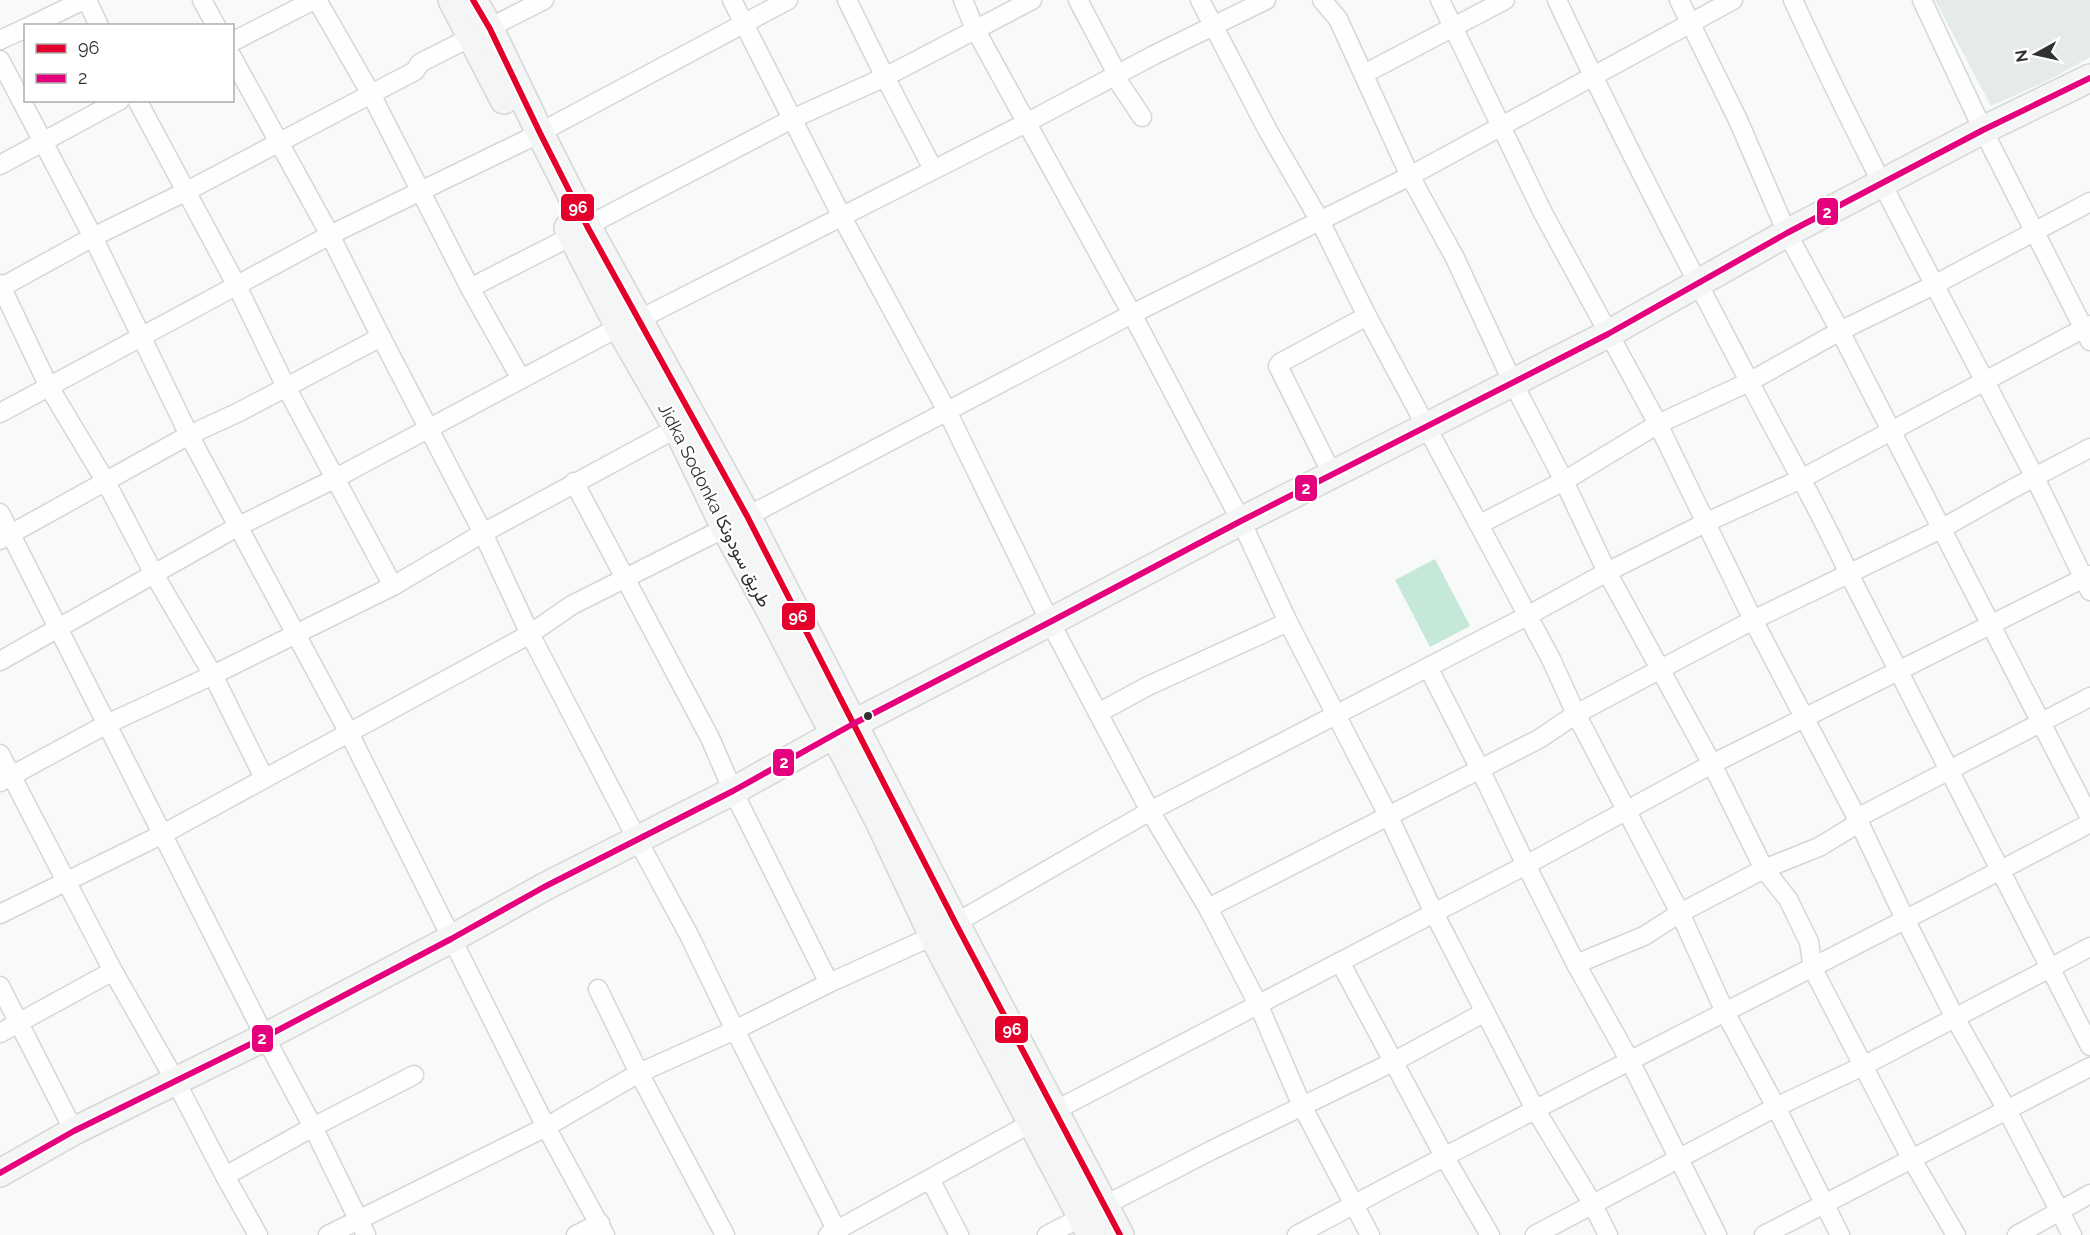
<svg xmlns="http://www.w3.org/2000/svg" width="2090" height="1235" viewBox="0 0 2090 1235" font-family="Raleway,Vazirmatn,sans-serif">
<rect width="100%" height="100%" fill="#f8faf9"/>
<polygon fill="#e4ebe8" points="1935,0 2090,0 2090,57 2047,81 1991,106"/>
<polygon fill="#c5e8d8" points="1435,559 1470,626 1430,647 1395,580"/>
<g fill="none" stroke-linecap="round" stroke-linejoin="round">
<defs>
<g id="street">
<polyline points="87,0 99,26"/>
<polyline points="202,0 216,26"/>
<polyline points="317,0 371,94 470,288 521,379"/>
<polyline points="732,0 842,217 947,411 1050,622 1098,713 1150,811 1208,908 1259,1006 1302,1106 1370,1235"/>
<polyline points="847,0 885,77 933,169"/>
<polyline points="963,0 975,29 1132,314 1241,521 1288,622 1389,817 1434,913 1535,1109 1592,1203 1608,1235"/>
<polyline points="1078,0 1117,74 1118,81 1142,117"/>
<polyline points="1200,0 1267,129 1320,221 1367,316 1551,659 1576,714 1680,913 1725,1012 1776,1107 1840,1235"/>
<polyline points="1322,0 1338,19 1410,176 1455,258 1512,381 1564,481 1607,572 1712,764 1764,869 1788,899 1809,942 1813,969 1911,1158 1956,1235"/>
<polyline points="1440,0 1543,213 1658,424 1753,620 1857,818 1905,919 1955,1018 2007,1110 2072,1235"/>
<path d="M1557,0C1617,129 1683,255 1749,381C1782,445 1819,508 1849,574L2090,1046"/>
<polyline points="1679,0 1738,120 1787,233 1840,331 2090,818"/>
<path d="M1793,0C1867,162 1953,318 2034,476C2053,514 2071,553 2090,591"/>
<polyline points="1922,0 1983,130 2090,341"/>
<polyline points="30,26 84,0"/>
<polyline points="0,40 26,28"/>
<polyline points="232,42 314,0"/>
<polyline points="232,57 330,235 381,337 483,533 530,634 637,839 689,935 735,1030 839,1235"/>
<polyline points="0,60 93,237 189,435 349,733 546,1127 605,1235"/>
<polyline points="1364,74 1505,0"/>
<polyline points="137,100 237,286 286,387 393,586"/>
<polyline points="0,165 120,100"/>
<polyline points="587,226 792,119 885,77 1032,0"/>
<polyline points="0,284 49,387 106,482 154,574 213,675 264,778"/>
<polyline points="0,288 93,237 187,191 371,94 415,71 420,63 544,0"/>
<polyline points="470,288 572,236"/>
<polyline points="0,413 330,235 524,141 788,0"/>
<polyline points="1332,474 1278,366 1280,363 1367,316"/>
<polyline points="574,482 710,738 733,791 829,983"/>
<polyline points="0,513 265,1037 313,1127 366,1235"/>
<polyline points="1480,524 1564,481 1658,424 1749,382 1840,331 1934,285 2090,202"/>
<polyline points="0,540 189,435 239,412 381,337"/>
<polyline points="0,661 237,527 334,479 619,327 638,320 1026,123 1154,55 1266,0"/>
<polyline points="1428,667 1480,769 1526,865 1576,964 1630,1061 1717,1235"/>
<polyline points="1098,713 1148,686 1288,622"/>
<polyline points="0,754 113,971 176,1082 225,1176 258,1235"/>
<polyline points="0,782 107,724 213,675 393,586 483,533 677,428"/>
<polyline points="1208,908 1539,739 1576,714 1753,620 1941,529 2010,490 2090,448"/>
<polyline points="0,914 163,834 530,634 572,605 725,528 1132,314 1410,176 1733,0"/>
<polyline points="1340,962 1444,1156 1490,1235"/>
<polyline points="1576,964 1644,936 1680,913 1764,869 1819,847 1852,827 1857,818 2090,697"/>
<polyline points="0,986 74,1131"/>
<polyline points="598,989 639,1073 725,1235"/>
<polyline points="0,1033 113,971"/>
<polyline points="225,1176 313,1127 414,1075"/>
<polyline points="930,1179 959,1235"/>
<polyline points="328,1235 546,1127 639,1073 735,1030 829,983 933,936 1150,811 1527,616 1607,572 1705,523 1801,479 2090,325"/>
<polyline points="576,1235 600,1223"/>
<polyline points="828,1235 1031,1123 1526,865 1712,764 2090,575"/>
<polyline points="1047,1235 1212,1150 1393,1062 1485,1012"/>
<path d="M1297,1235C1559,1093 1827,963 2090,823"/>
<polyline points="1535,1235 1776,1107 1863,1066 2090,947"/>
<polyline points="1764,1235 2090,1067"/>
<polyline points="2017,1235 2090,1194"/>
</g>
<g id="secondary">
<polyline points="452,0 504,100"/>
<polyline points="473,0 490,29 540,133 587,226 747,516 956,924 1120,1235"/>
<polyline points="568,228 619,327 677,428 725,528 771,612 879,821 933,936 1091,1235"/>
<polyline points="0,1173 74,1131 265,1037 451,939 544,887 733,791 853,724 1050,622 1241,521 1608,334 1787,233 1983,130 2090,78"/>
</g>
</defs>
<use href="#street" stroke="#d5d6d6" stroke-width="21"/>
<use href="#secondary" stroke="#d5d6d6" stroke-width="30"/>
<use href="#street" stroke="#fefefe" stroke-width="18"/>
<use href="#secondary" stroke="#f3f6f5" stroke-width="27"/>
<defs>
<polyline id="bus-1" points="473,0 490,29 540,133 587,226 747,516 956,924 1120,1235"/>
<polyline id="bus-2" points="0,1173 74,1131 265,1037 451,939 544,887 733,791 853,724 1050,622 1241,521 1608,334 1787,233 1983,130 2090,78"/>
</defs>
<use href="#bus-1" stroke="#fff" stroke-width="10"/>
<use href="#bus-2" stroke="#fff" stroke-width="10"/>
<use href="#bus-1" stroke="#e4002b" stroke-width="6"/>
<use href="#bus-2" stroke="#e5007d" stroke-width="6"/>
</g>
<circle fill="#303231" stroke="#fff" stroke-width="2" cx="868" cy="716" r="5"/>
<g text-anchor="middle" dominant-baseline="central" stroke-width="4.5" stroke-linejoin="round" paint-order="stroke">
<g font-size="18" fill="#303231" stroke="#fff">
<text transform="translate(715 505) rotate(63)">Jidka Sodonka طريق سودونكا</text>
</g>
</g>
<g stroke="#fff" stroke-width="2">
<rect x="560" y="193" width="35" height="29" rx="6" fill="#e4002b"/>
<rect x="1816" y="197" width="23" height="29" rx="6" fill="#e5007d"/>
<rect x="1294" y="474" width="24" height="28" rx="6" fill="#e5007d"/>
<rect x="781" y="602" width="35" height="29" rx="6" fill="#e4002b"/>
<rect x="772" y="748" width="23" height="29" rx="6" fill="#e5007d"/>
<rect x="994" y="1015" width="35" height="29" rx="6" fill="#e4002b"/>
<rect x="251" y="1024" width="23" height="29" rx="6" fill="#e5007d"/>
</g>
<g font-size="16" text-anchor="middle" font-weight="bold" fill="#fff">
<text x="578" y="213">96</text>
<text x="1827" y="218">2</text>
<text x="1306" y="494">2</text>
<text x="798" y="622">96</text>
<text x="784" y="768">2</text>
<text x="1012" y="1035">96</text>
<text x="262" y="1044">2</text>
</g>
<rect x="24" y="24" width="210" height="78" fill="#ffffff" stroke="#acadad" stroke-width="1.5"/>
<rect x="36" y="44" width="30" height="9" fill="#e4002b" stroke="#acadad" stroke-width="1.5"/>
<text x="78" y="54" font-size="18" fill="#303231">96</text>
<rect x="36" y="74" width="30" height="9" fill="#e5007d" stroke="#acadad" stroke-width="1.5"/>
<text x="78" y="84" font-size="18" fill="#303231">2</text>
<g transform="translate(2036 54) rotate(262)" stroke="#ffffff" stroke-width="4.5" paint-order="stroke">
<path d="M0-4.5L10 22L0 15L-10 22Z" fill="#303231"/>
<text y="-9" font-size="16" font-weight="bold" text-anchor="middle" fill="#303231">N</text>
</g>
</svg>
